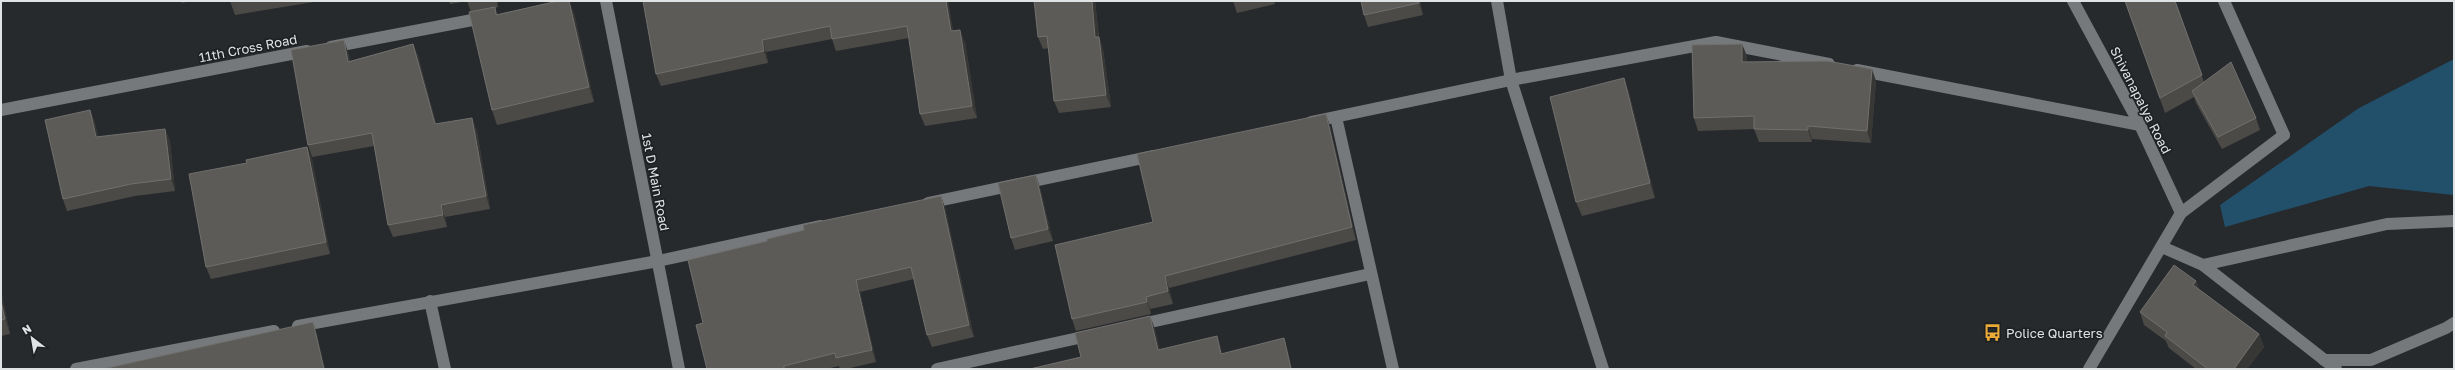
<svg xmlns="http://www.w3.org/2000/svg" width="2455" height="370" viewBox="0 0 2455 370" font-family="'Golos Text',sans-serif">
<rect width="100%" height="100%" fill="#272a2d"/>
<polygon fill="#224f69" points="2454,59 2454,195 2369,186 2225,227 2220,205 2359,108"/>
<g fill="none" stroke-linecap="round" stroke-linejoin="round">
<polyline stroke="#75797c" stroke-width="12" points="2224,1 2284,135"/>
<g stroke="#75797c" stroke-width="12">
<polyline points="606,1 679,369"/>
<polyline points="1497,1 1511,80 1603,369"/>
<polyline points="331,47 488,17"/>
<polyline points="1857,70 2140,125"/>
<polyline points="1,110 307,51"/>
<polyline points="1336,117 1393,369"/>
<polyline points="1311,122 1511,80 1716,42 1829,64"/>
<polyline points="928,203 1153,156"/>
<polyline points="2162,247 2203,265 2387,224 2454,221"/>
<polyline points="2203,265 2336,369"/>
<polyline points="430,301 445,369"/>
<polyline points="1137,325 1370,274"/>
<polyline points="298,326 658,261 820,226"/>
<polyline points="2324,360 2371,360 2446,328 2454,323"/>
<polyline points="76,369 274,331"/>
<polyline points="937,369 1092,335"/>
</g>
<g stroke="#75797c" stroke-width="12">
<polyline points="2073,1 2140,125 2181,213"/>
<polyline points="2089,369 2181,213 2284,135"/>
</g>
</g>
<g fill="#4c4a47">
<polygon points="181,1 191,1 182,3"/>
<polygon points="230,1 320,1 235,15"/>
<polygon points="449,1 497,1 498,7 495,8 498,15 574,13 594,102 497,125 492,110 471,12 467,1 450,4"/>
<polygon points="643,1 948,1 953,31 965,42 977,118 925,126 920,114 909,38 836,51 832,39 766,52 768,63 661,86 656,74"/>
<polygon points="1095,1 1099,37 1103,49 1111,107 1059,113 1054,101 1049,48 1043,49 1038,37"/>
<polygon points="1233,1 1274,1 1275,4 1237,13"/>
<polygon points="1420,1 1423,15 1368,27 1364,15"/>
<polygon points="2125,1 2175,1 2204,82 2256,118 2260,130 2222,149 2196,103 2194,97 2165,113"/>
<polygon points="413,44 418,56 436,124 477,131 490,209 445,217 447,227 393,237 388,225 374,146 312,157 308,145 348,52 350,61"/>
<polygon points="1747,56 1747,62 1876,81 1871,143 1812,139 1812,142 1759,142 1754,129 1698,131 1694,118"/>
<polygon points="1624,78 1629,93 1655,198 1582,216 1576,202"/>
<polygon points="90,110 95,123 98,137 165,129 170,141 175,191 135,196 67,211 63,199"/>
<polygon points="1330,126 1356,240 1169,288 1173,304 1150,309 1151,314 1076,331 1072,319 1153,222"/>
<polygon points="312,159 330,254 211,279 206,267"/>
<polygon points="1036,175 1040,188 1053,241 1015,250 1011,238"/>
<polygon points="941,196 945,208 974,337 932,347 927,335 914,279 860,292 876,362 846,369 840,369 839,366 826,369 707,369 703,323"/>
<polygon points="2196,281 2199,289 2259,334 2264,347 2247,369 2196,369 2169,348 2166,341 2144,325 2140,312"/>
<polygon points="1,291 10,334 1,336"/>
</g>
<g fill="#373735">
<polygon points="569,1 574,13 594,102 589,87"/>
<polygon points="946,1 948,1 955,43 951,31"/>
<polygon points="1092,1 1095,1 1100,49 1095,37"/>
<polygon points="1419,1 1420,1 1423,15 1419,3"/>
<polygon points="960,30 965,42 977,118 972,106"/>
<polygon points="1099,37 1103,49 1111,107 1106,95"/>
<polygon points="344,40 348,52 352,74 348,62"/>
<polygon points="762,40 766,52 768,63 764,51"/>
<polygon points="413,44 418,56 439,137 435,124"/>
<polygon points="1742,44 1747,56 1747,74 1742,62"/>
<polygon points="1872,69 1876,81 1871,143 1867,131"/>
<polygon points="1624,78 1629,93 1655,198 1650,183"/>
<polygon points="90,110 95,123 101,149 96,137"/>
<polygon points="1326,114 1330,126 1356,240 1352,227"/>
<polygon points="472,118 477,131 490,209 486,196"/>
<polygon points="1808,126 1812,139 1812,142 1808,130"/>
<polygon points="165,129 170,141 175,191 171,179"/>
<polygon points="307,147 312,159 330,254 326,242"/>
<polygon points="1036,175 1040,188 1053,241 1048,229"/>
<polygon points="941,196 945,208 974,337 969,325"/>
<polygon points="441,205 445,217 447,227 443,215"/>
<polygon points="1165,276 1169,288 1173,304 1168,291"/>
<polygon points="856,280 860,292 876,362 872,350"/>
<polygon points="2196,281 2201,293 2193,285"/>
<polygon points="1,291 10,334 5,319 1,301"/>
<polygon points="1146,297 1150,309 1151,314 1147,302"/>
<polygon points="1150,316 1155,329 1163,363 1158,350"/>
<polygon points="313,322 317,334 325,369 324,369"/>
<polygon points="2259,334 2264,347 2247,369 2234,369"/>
<polygon points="1217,336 1221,348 1226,366 1221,354"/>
<polygon points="1284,338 1288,351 1292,369 1291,369"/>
</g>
<g fill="#5c5b58" stroke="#71706e">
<polygon points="558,1 569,1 589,87 492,110 469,12 495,7 496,15"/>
<polygon points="643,1 946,1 951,31 960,30 972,106 920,114 907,26 832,39 830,26 762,40 764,51 656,74"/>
<polygon points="1034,1 1092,1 1095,37 1099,37 1106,95 1054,101 1047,36 1038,37 1035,9"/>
<polygon points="1361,1 1419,1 1419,3 1364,15"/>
<polygon points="2125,1 2175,1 2202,75 2160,98"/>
<polygon points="344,40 348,62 413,44 435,124 472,118 486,196 441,205 443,215 388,225 372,133 308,145 291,50"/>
<polygon points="1742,44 1742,62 1827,61 1872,69 1867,131 1808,126 1808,130 1754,129 1754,116 1694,118 1692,45"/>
<polygon points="2231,62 2256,118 2218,137 2192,91"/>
<polygon points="1624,78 1650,183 1576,202 1550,97"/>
<polygon points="90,110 96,137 165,129 171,179 131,184 63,199 45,120"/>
<polygon points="1326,114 1352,227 1165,276 1168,291 1146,297 1147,302 1072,319 1055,245 1153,222 1137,154"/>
<polygon points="307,147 326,242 206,267 189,174 247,163 246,160"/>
<polygon points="1036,175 1048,229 1011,238 998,183"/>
<polygon points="941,196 969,325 927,335 911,267 856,280 872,350 836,358 835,353 784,366 784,368 781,369 707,369 696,325 703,323 688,260 767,241 767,239 804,230 803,225"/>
<polygon points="2174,265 2196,281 2193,285 2259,334 2234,369 2208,369 2165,336 2167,332 2140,312"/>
<polygon points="1,301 5,319 1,320"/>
<polygon points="1150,316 1158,350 1217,336 1221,354 1284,338 1291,369 1030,369 1081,357 1075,333"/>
<polygon points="313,322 324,369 103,369"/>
</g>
<defs>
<symbol id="bus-bare" viewBox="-9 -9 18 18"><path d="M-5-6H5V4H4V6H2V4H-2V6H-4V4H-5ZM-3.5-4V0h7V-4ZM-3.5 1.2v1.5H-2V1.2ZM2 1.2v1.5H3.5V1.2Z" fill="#eaaa38" stroke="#1d2123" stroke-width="2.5" paint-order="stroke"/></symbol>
</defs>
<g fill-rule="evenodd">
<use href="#bus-bare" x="1980" y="320" width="25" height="25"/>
</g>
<g text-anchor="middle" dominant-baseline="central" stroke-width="3.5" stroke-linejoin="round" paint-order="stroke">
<g font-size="13" fill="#e0e3e4" stroke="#1d2123">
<text transform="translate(248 48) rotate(-11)">11th Cross Road</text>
<text transform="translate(2141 100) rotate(63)">Shivanapalya Road</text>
<text transform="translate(656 182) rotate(79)">1st D Main Road</text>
</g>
<g font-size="13" fill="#e0e3e4" stroke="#1d2123" text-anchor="start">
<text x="2006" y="333">Police Quarters</text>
</g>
</g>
<rect width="2455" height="370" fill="none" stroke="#e0e3e4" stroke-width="4"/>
<g transform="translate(32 338) rotate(329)" stroke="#1d2123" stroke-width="3" paint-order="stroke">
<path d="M0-3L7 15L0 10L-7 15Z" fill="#e0e3e4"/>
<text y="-6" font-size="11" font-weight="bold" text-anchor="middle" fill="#e0e3e4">N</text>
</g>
</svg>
